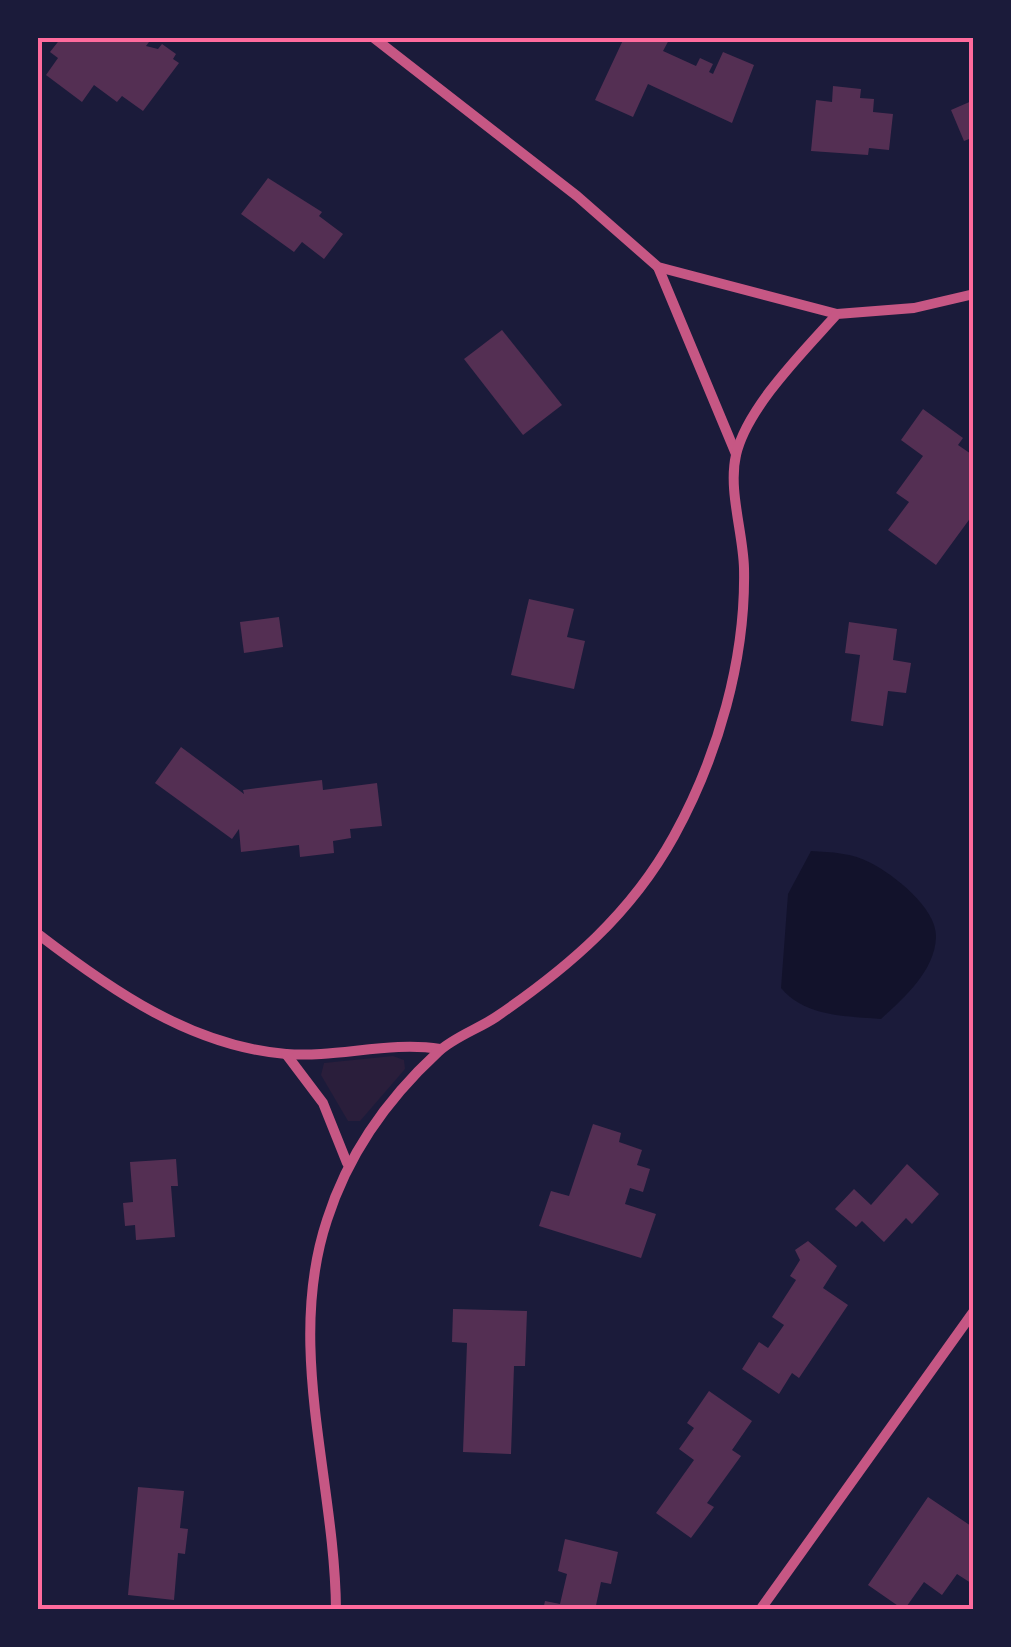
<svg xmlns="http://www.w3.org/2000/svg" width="1011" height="1647" viewBox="0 0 1011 1647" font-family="'Exo 2',sans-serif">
<rect width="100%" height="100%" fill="#1b1b3a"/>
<polygon fill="#2a1e3b" points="393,1056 404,1060 405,1069 360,1121 348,1121 321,1075 324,1063"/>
<path fill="#12122b" d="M811,851C831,852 853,853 871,863C894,875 937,908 936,937C935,971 904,998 881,1019C846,1016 805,1017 781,988L788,894Z"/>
<g fill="#542f53">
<polygon points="61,38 152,38 146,46 158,49 162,44 176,54 173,59 179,63 143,111 122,96 117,102 94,85 82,102 46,75 58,58 50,52"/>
<polygon points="624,38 670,38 663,51 696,66 700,58 713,64 709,72 713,74 723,52 754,65 732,123 648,84 633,117 595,100"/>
<polygon points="833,86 861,89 860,98 874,99 873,112 893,114 889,150 869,148 868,155 811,151 816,100 832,102"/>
<polygon points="974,100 974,137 964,141 951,110"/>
<polygon points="268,178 322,212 319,216 343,234 324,259 302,242 294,252 241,214"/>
<polygon points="502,330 562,405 523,435 464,359"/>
<polygon points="923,409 963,438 958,445 974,456 974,513 936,565 888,530 909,502 896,493 923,456 901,440"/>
<polygon points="529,599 574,609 567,637 585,641 574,689 511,675"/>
<polygon points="279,617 283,647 244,653 240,622"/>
<polygon points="849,622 897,629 893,660 911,663 906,693 888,691 883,726 851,721 860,655 845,653"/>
<polygon points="181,747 244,794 243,790 322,780 323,790 377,783 382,826 350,829 351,838 333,841 334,853 300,857 299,845 241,852 239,829 232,839 155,783"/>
<polygon points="593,1124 621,1133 619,1142 642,1150 637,1165 650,1169 643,1192 630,1188 625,1204 656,1214 641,1258 539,1226 551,1191 569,1196"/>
<polygon points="176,1159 178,1186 171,1186 175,1237 136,1240 135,1225 125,1226 123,1203 133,1202 130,1162"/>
<polygon points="907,1164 939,1194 912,1224 906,1218 884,1242 862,1221 856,1227 835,1209 854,1189 871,1205"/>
<polygon points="808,1241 837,1266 823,1288 848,1305 799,1378 792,1373 779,1394 742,1369 759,1342 768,1348 784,1325 772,1317 796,1280 790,1276 800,1260 795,1250"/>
<polygon points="453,1309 527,1311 525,1366 514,1366 511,1454 463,1452 467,1343 452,1342"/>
<polygon points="709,1391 752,1421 732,1450 741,1456 707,1503 714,1507 691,1538 656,1513 694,1460 679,1449 694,1428 687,1423"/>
<polygon points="138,1487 184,1491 180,1528 188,1529 185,1554 178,1553 174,1600 128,1595"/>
<polygon points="928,1497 974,1528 974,1585 957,1574 942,1595 924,1582 904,1610 868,1585"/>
<polygon points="565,1539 618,1552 611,1584 601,1582 595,1610 543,1610 545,1601 560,1604 567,1574 558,1571"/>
</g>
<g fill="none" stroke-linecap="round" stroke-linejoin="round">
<g stroke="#c65784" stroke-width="10">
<polyline points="374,38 577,196 658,267 837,314"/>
<polyline points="658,267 736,454"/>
<path d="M38,934C111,990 191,1046 286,1054C337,1058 389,1041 440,1049"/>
<polyline points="286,1054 323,1103 347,1163"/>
<path d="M336,1610C335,1480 285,1347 327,1220C348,1154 387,1099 438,1052C454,1037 478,1029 496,1017C569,967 631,914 674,836C718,756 746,659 744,568C743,532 728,490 736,455C747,407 805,350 837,314L914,308L974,294"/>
<polyline points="760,1610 974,1311"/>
</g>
</g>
<rect width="1011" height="1647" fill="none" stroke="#1b1b3a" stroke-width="80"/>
<rect x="40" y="40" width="931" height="1567" fill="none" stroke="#ff6b9d" stroke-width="4"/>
</svg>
